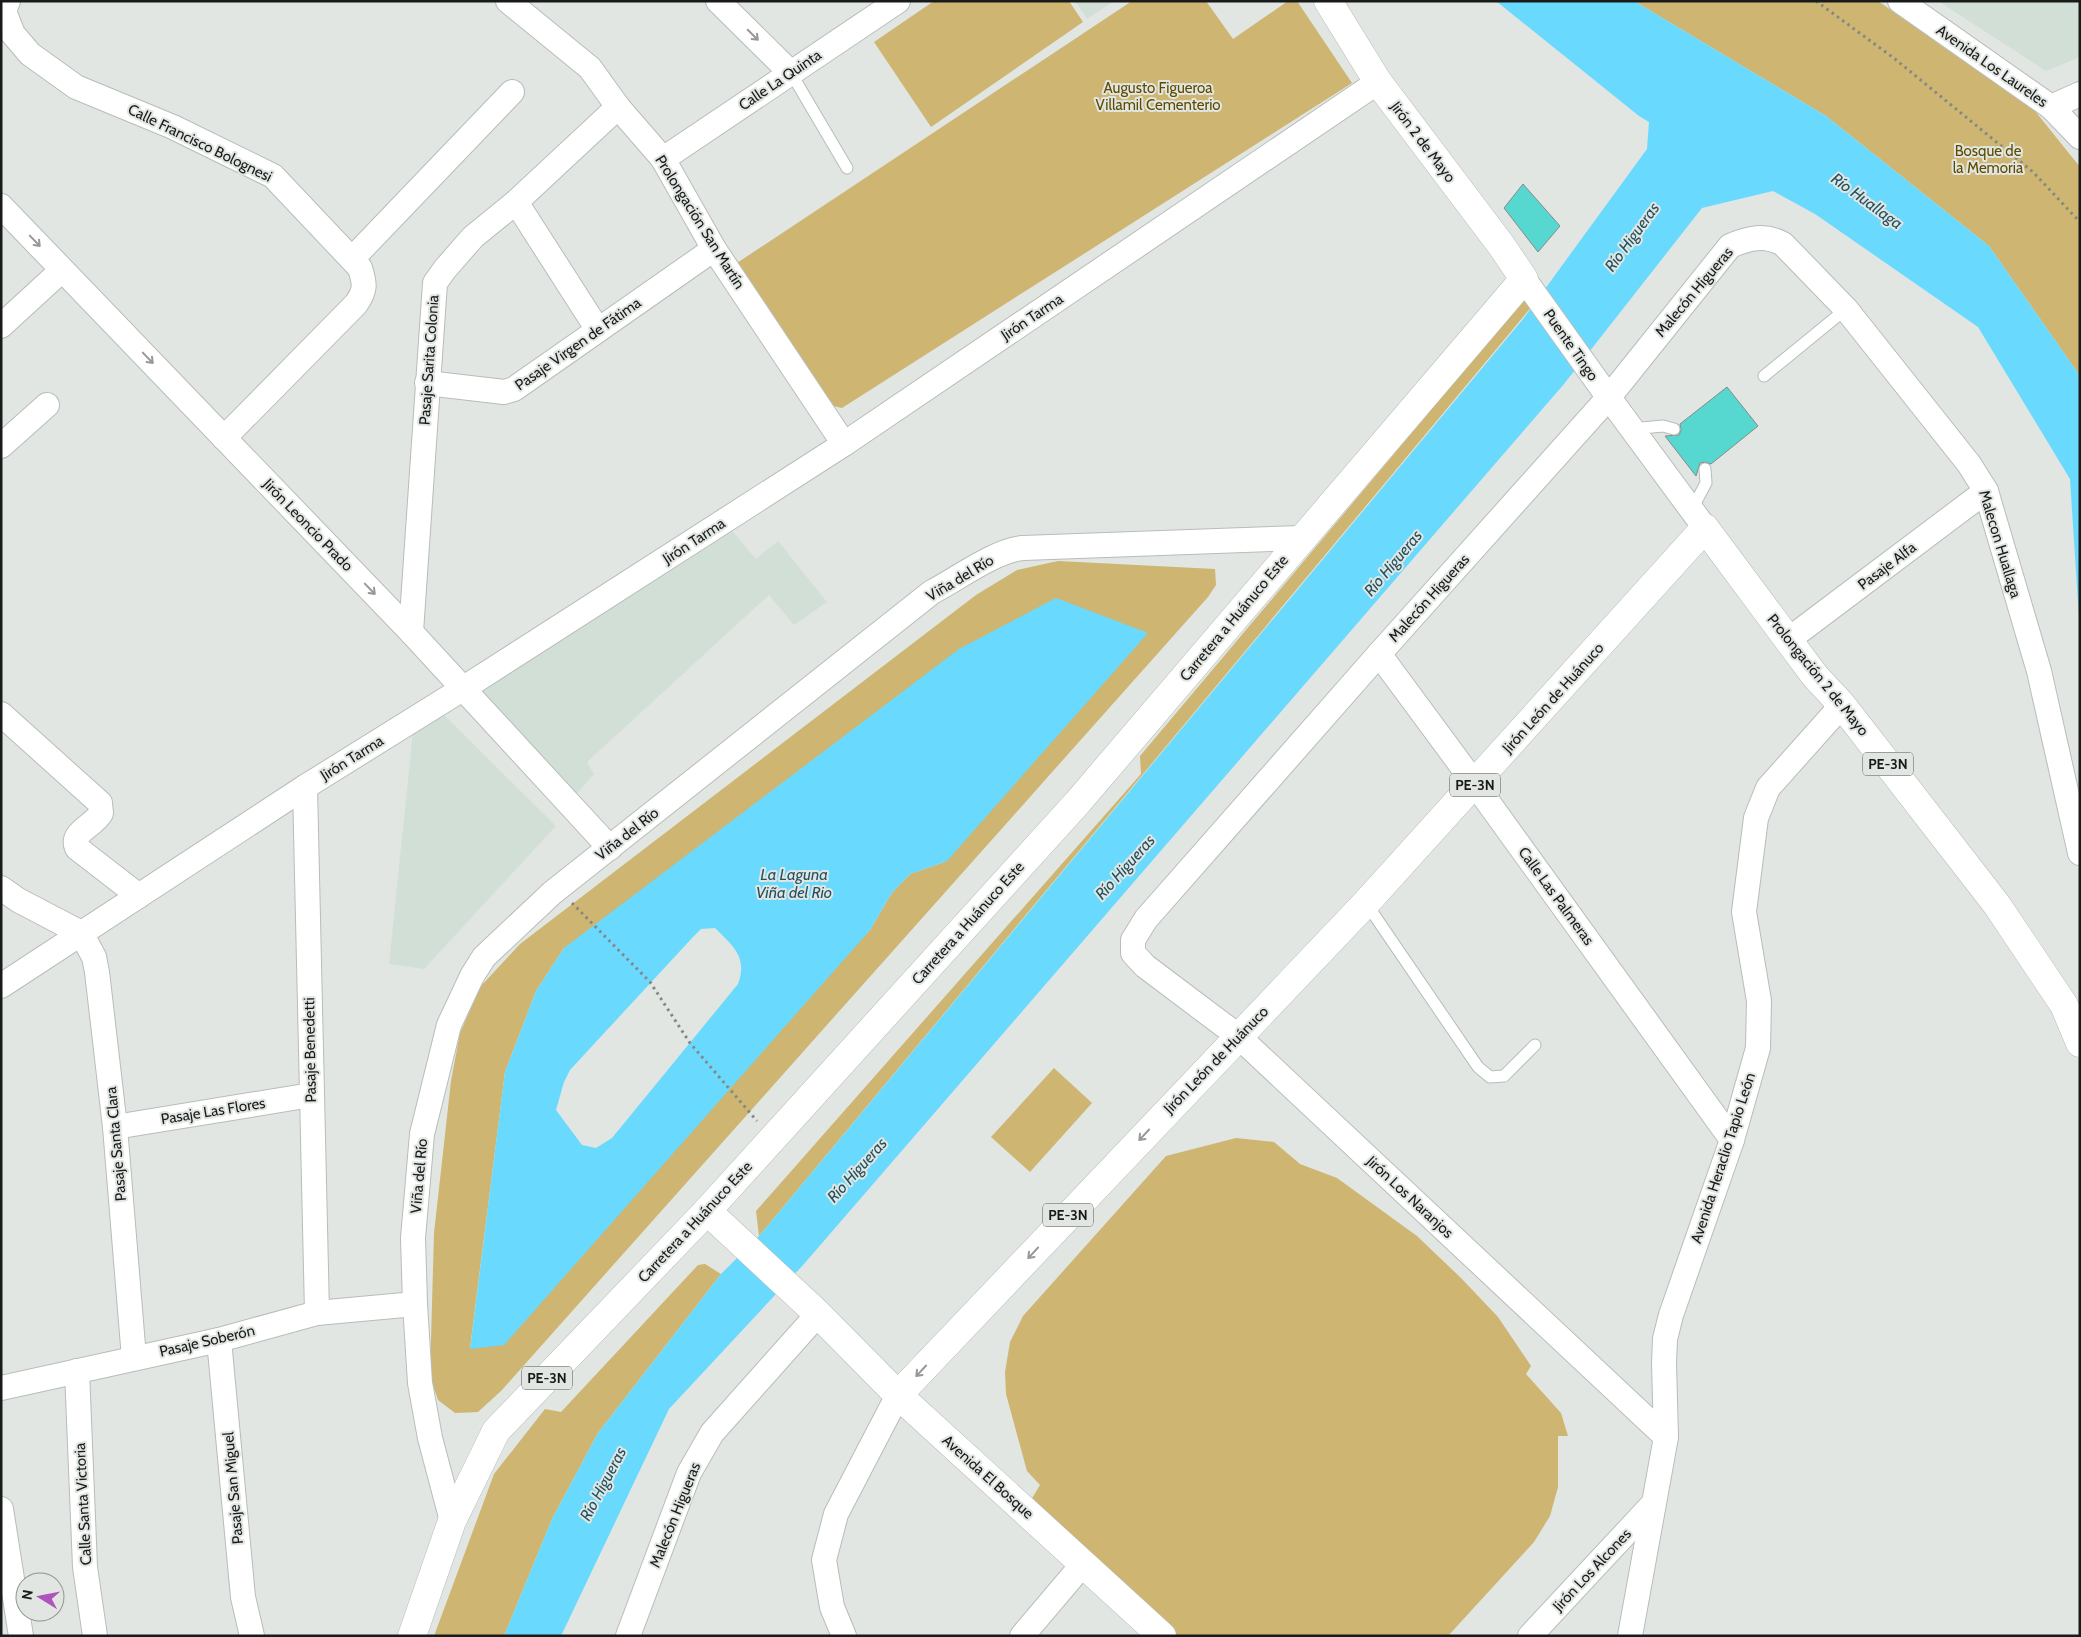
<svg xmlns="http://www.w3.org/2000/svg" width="2081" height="1637" viewBox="0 0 2081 1637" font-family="Cabin,sans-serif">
<rect width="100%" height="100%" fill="#e1e6e2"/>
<g fill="#d2dfd6">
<polygon points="1075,1 1114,1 1087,19"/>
<polygon points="1938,1 2080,1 2080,57 2046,71"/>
<polygon points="732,531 756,559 778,541 827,602 794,625 769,595 587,762 594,774 572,799 477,691"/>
<polygon points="443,714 556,826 424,969 389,964 413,731"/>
</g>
<g fill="#ceb571" fill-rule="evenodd">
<polygon points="934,1 1069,1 1083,22 931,127 874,42"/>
<polygon points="1132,1 1206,1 1233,39 1288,1 1297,1 1352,83 842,408 829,405 737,263"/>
<polygon points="1634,1 1878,1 2035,111 2080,167 2080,376 1989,246 1826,116"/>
<polygon points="1526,297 1538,299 759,1236 756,1211 1141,774 1140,756"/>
<path d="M1058,561L1215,569L1216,585L1208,597L501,1391L478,1412L455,1413L438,1400L430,1376L434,1233L451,1081L460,1033L481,986L520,944L976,595L1017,570ZM947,861L910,874L891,894L870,930L470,1348L505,1072L536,991L564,948Z"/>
<polygon points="1054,1068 1092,1103 1030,1172 991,1137"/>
<polygon points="1236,1138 1274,1142 1300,1164 1337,1178 1417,1236 1461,1278 1498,1317 1531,1366 1526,1374 1561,1413 1568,1436 1558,1436 1558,1487 1550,1516 1534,1542 1448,1636 1175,1636 1089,1557 1031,1500 1040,1485 1027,1471 1006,1394 1005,1372 1010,1342 1023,1316 1166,1156"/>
<polygon points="705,1264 721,1274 598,1433 552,1519 504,1636 434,1636 494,1474 545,1409 561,1412 698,1265"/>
</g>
<g fill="#6ad9fe" fill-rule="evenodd">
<polygon points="1496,1 1634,1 1826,116 1989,246 2080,376 2080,633 2070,479 1978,327 1815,214 1773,191 1702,208 1564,384 804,1264 669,1409 561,1636 504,1636 552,1519 598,1433 721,1274 759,1236 1523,319 1647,149 1649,122 1639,116"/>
<path d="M1056,598L1148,633L947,861L910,874L891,894L870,930L504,1345L470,1349L505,1072L536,991L564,948L959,649ZM715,928C733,946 748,957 738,984L612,1138L596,1148L582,1145L556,1110L564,1082L570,1070L693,937L701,929Z"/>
</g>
<g fill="#56d7cf" stroke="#858b8a">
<polygon points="1523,184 1560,226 1538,252 1504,208"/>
<polygon points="1727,387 1758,426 1711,464 1705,462 1700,463 1696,476 1665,436 1679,435 1681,430 1680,424"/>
</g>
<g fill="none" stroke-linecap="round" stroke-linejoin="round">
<defs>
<g id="lane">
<polyline points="791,73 847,168"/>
<polyline points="1764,376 1846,309"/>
<polyline points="1631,429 1663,426 1674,429"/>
<polyline points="1692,509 1706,483 1705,469"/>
<polyline points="1366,903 1478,1067 1490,1077 1504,1076 1535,1045"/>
</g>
<g id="street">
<path d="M8,1L4,11L13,34L30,54L76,87L173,127L273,176L360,268C365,284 366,290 356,304L224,438"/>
<polyline points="508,1 590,68 618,107 663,159 714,249 844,444"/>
<polyline points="718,1 791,73"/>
<polyline points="1900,1 2051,107 2080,137"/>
<polyline points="2051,107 2080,94"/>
<polyline points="663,159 898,1"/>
<polyline points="516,202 598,330"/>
<polyline points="1,206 411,632 610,848"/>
<polyline points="352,259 512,92"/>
<polyline points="1524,279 1604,391 1705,528"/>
<polyline points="1,326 62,270"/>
<polyline points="427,383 504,392 514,389 714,249"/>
<polyline points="1,446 47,405"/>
<polyline points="411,632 435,283 445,269 473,237 516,202 618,107"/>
<polyline points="1788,640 1986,491"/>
<polyline points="1379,654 1475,784 1732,1140"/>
<path d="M1,714L100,803L101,813C94,826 70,832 77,848L139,896"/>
<polyline points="305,787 317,1313"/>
<polyline points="1,888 18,900 81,933 94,957 97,972 115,1127 134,1358"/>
<polyline points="1,986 305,787 464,688 844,444 1378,82"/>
<polyline points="115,1127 311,1095"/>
<polyline points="219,1340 243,1597 252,1636"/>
<polyline points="77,1371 85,1567 95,1636"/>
<polyline points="1,1388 219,1340 317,1313 415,1304"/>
<path d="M1666,1437L1238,1036L1145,966L1133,953V940L1146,919L1379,654L1609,397L1730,246C1749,238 1764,234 1783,244L1846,309L1969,464L1986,491L2039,671L2080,853"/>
<polyline points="1,1509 21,1636"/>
<path d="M452,1521L430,1438L420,1383L415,1304L413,1238L422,1134L449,1025L472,976L484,957L552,893L932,592C959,578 994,551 1023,548L1301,538"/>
<polyline points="628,1636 689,1473 712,1433 818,1314"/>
<polyline points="844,1636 832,1607 824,1560 836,1514 898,1395"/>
<polyline points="1022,1636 1083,1564"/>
<polyline points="1530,1636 1653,1504"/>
<polyline points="1630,1636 1666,1437 1664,1363 1665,1339 1671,1315 1732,1140 1758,1048 1759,1001 1744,912 1756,818 1768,788 1842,705"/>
</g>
<polyline id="secondary" points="898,1395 1162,1636"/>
<polyline id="primary" points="707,1211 1078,802 1524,279 1501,245 1378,82 1328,1"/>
<polyline id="highway" points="412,1636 452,1521 496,1431 707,1211 818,1314 898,1395 1366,903 1705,528 1815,676 1842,705 1997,905 2064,1005 2080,1043"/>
</defs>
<use href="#lane" stroke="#b7bdb9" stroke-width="13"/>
<use href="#street" stroke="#b7bdb9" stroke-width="26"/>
<use href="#secondary" stroke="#b7bdb9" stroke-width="29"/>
<use href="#primary" stroke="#b7bdb9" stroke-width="29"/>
<use href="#highway" stroke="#b7bdb9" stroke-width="29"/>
<g stroke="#848885" stroke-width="3" stroke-dasharray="2.5 4" stroke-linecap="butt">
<polyline points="1816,1 1895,59 2033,172 2080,222"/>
<polyline points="572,903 650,982 690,1043 757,1121"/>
</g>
<use href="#lane" stroke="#fff" stroke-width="11"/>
<use href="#street" stroke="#fff" stroke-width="24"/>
<use href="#secondary" stroke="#fff" stroke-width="28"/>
<use href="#primary" stroke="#fff" stroke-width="28"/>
<use href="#highway" stroke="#fff" stroke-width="28"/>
</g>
<defs><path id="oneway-shaft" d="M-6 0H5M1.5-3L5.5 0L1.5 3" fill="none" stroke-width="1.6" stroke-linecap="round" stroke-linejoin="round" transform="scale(1.25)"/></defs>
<g stroke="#989898">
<use href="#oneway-shaft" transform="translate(753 35) rotate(45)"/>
<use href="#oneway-shaft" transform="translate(35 241) rotate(46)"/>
<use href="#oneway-shaft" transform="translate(148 358) rotate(46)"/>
<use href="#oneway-shaft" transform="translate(370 589) rotate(46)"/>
<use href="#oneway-shaft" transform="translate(1144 1135) rotate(133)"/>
<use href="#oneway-shaft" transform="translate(1033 1253) rotate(133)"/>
<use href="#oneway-shaft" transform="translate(921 1371) rotate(133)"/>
</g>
<g text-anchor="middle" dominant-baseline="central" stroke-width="4" stroke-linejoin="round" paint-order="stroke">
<g fill="#e1e6e2" stroke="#555856" stroke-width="1">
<rect x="1863" y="752.5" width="50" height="23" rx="4"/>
<rect x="1450" y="773.5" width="50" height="23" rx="4"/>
<rect x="1043" y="1203.5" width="50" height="23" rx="4"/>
<rect x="522" y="1366.5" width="50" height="23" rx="4"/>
</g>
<g font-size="14" font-weight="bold" fill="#191b1a">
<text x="1888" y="764">PE-3N</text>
<text x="1475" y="785">PE-3N</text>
<text x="1068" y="1215">PE-3N</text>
<text x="547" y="1378">PE-3N</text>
</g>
<g font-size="15" fill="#191b1a" stroke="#e1e6e2">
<text transform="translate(1992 66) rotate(35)">Avenida Los Laureles</text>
<text transform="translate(780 80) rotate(-34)">Calle La Quinta</text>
<text transform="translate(1423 142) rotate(53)">Jirón 2 de Mayo</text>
<text transform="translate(200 143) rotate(26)">Calle Francisco Bolognesi</text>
<text transform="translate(700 222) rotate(58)">Prolongación San Martín</text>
<text transform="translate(1694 292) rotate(-50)">Malecón Higueras</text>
<text transform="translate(1032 317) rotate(-34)">Jirón Tarma</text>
<text transform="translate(578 344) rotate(-35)">Pasaje Virgen de Fátima</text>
<text transform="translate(1571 345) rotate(55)">Puente Tingo</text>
<text transform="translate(429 360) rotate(-86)">Pasaje Sarita Colonia</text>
<text transform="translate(308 525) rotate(46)">Jirón Leoncio Prado</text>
<text transform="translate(694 541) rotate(-33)">Jirón Tarma</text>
<text transform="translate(2000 544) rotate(73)">Malecon Huallaga</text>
<text transform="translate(1887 566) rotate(-37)">Pasaje Alfa</text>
<text transform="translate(960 578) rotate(-31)">Viña del Río</text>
<text transform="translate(1429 598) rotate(-48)">Malecón Higueras</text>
<text transform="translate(1234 618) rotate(-50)">Carretera a Huánuco Este</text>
<text transform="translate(1818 675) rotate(51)">Prolongación 2 de Mayo</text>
<text transform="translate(1553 698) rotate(-48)">Jirón León de Huánuco</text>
<text transform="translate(352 758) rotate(-32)">Jirón Tarma</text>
<text transform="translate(627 834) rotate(-38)">Viña del Río</text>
<text transform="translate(1556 896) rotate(54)">Calle Las Palmeras</text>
<text transform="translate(968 923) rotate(-48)">Carretera a Huánuco Este</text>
<text transform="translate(310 1050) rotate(-91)">Pasaje Benedetti</text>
<text transform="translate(1216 1060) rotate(-46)">Jirón León de Huánuco</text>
<text transform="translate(213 1111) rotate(-9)">Pasaje Las Flores</text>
<text transform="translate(116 1144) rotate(-95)">Pasaje Santa Clara</text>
<text transform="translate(1723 1158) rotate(-72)">Avenida Heraclio Tapio León</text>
<text transform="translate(419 1176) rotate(-85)">Viña del Río</text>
<text transform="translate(1410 1197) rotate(43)">Jirón Los Naranjos</text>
<text transform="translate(695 1222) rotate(-47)">Carretera a Huánuco Este</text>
<text transform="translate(207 1341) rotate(-13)">Pasaje Soberón</text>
<text transform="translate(988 1477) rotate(42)">Avenida El Bosque</text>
<text transform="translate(233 1488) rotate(-95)">Pasaje San Miguel</text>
<text transform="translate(83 1504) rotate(-93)">Calle Santa Victoria</text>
<text transform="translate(675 1515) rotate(-68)">Malecón Higueras</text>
<text transform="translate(1592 1570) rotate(-47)">Jirón Los Alcones</text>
</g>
<g font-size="15" fill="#5f4a00" stroke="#e1e6e2">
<text x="1158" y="88">Augusto Figueroa<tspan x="1158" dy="17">Villamil Cementerio</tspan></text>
<text x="1988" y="151">Bosque de<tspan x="1988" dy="17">la Memoria</tspan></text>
</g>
<g font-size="16" font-style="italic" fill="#225161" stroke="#e1e6e2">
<text transform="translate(1867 201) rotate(36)">Río Huallaga</text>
<text transform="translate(1632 237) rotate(-54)">Río Higueras</text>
<text transform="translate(1393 563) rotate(-50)">Río Higueras</text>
<text transform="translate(1125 867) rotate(-48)">Río Higueras</text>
<text x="794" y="874">La Laguna<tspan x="794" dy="18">Viña del Rio</tspan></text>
<text transform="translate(857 1170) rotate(-48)">Río Higueras</text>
<text transform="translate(603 1484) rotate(-62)">Río Higueras</text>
</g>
</g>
<rect width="2081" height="1637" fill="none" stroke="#191b1a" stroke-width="5"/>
<g transform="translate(40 1597) rotate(280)"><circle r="24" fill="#e1e6e2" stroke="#919592"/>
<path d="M0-4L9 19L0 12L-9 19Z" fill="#af53bd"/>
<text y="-8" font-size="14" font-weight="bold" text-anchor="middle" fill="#191b1a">N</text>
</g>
</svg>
